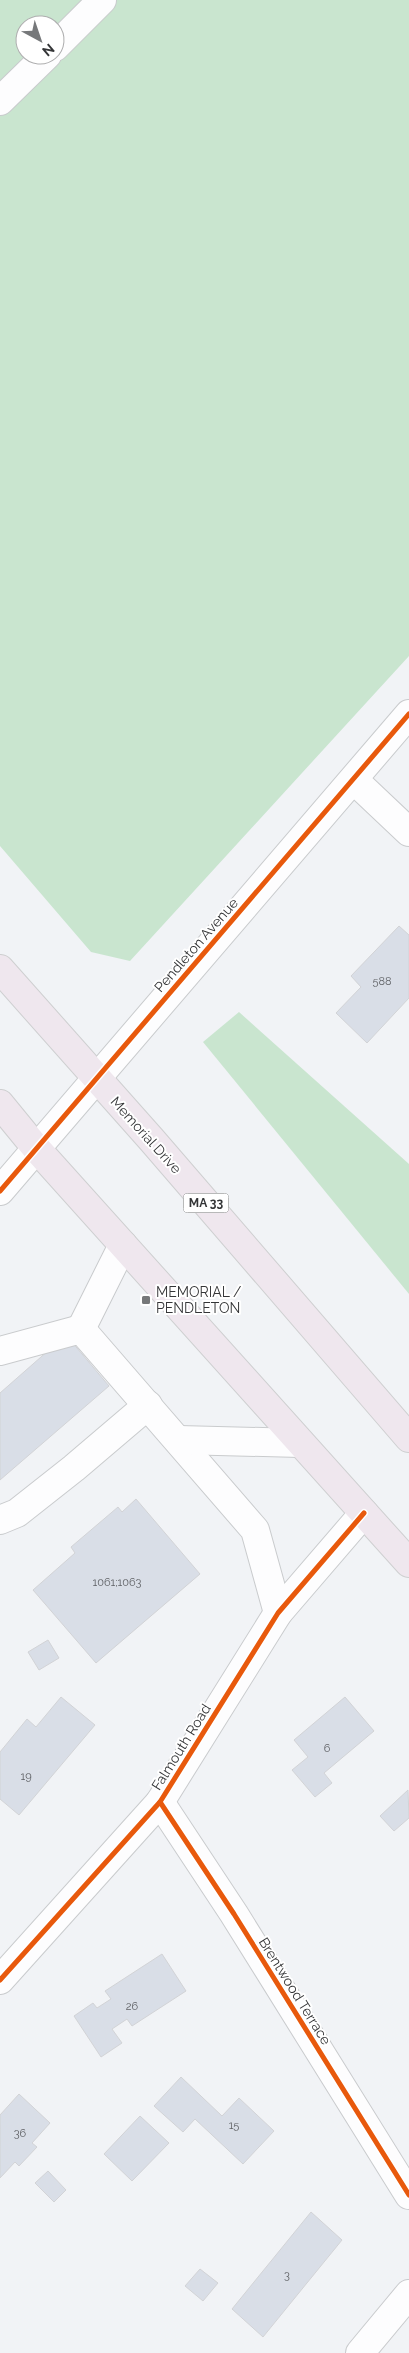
<svg xmlns="http://www.w3.org/2000/svg" width="409" height="2353" viewBox="0 0 409 2353" font-family="Raleway,sans-serif">
<rect width="100%" height="100%" fill="#f1f3f6"/>
<g fill="#c9e5cf" fill-rule="evenodd">
<path d="M0,0H409V656L130,961L91,952L0,846ZM25,25H55V55H25Z"/>
<polygon points="239,1012 409,1164 409,1294 203,1042"/>
</g>
<g fill="#d9dee7" stroke="#d2d3d6">
<polygon points="399,926 409,935 409,998 367,1043 336,1013 361,987 351,976"/>
<polygon points="66,1335 109,1386 0,1480 0,1393"/>
<polygon points="136,1499 200,1574 96,1663 33,1590 75,1553 71,1547 118,1507 122,1512"/>
<polygon points="48,1640 59,1658 39,1670 28,1652"/>
<polygon points="61,1697 95,1725 19,1815 0,1799 0,1752 27,1719 36,1727"/>
<polygon points="345,1697 374,1731 324,1773 332,1783 315,1797 292,1770 308,1757 294,1740"/>
<polygon points="408,1790 409,1818 394,1831 380,1816"/>
<polygon points="162,1954 186,1991 132,2026 127,2019 112,2029 122,2043 101,2057 74,2016 93,2003 97,2008 111,1999 105,1991"/>
<polygon points="181,2077 222,2116 239,2098 274,2131 243,2164 195,2119 183,2132 154,2106"/>
<polygon points="19,2094 50,2123 32,2143 37,2147 19,2166 15,2162 0,2178 0,2115"/>
<polygon points="140,2116 169,2143 132,2181 104,2154"/>
<polygon points="48,2171 66,2190 54,2202 35,2183"/>
<polygon points="311,2212 342,2240 263,2337 232,2309"/>
<polygon points="200,2269 218,2283 203,2301 185,2286"/>
</g>
<g fill="none" stroke-linecap="round" stroke-linejoin="round">
<defs>
<g id="minor">
<polyline points="55,47 102,0"/>
<polyline points="0,101 47,55"/>
<polyline points="354,780 409,832"/>
<polyline points="0,1191 409,714"/>
<polyline points="81,1329 123,1245"/>
<polyline points="0,1351 81,1329 255,1530 278,1613"/>
<polyline points="179,1440 300,1443"/>
<polyline points="0,1520 17,1513 74,1468 148,1405"/>
<polyline points="160,1802 234,1914 409,2195"/>
<polyline points="0,1980 160,1802 278,1613 364,1513"/>
<polyline points="360,2353 409,2294"/>
</g>
<g id="major">
<polyline points="0,969 151,1139 409,1438"/>
<polyline points="0,1104 36,1148 409,1563"/>
</g>
</defs>
<use href="#minor" stroke="#c9cbcd" stroke-width="30"/>
<use href="#major" stroke="#cecfd0" stroke-width="30"/>
<use href="#minor" stroke="#fdfdfe" stroke-width="28"/>
<use href="#major" stroke="#efe7ee" stroke-width="28"/>
<defs>
<g id="cycleway">
<polyline points="0,1191 409,714"/>
<polyline points="160,1802 234,1914 409,2195"/>
<polyline points="0,1980 160,1802 278,1613 364,1513"/>
</g>
</defs>
<use href="#cycleway" stroke="#fff" stroke-width="8"/>
<use href="#cycleway" stroke="#e8590c" stroke-width="5"/>
</g>
<rect fill="#76787a" stroke="#fff" stroke-width="2" x="141" y="1295" width="10" height="10" rx="2.5"/>
<g text-anchor="middle" dominant-baseline="central" stroke-width="4" stroke-linejoin="round" paint-order="stroke">
<g font-size="11" fill="#5f6165">
<text x="382" y="981">588</text>
<text x="117" y="1582">1061;1063</text>
<text x="327" y="1748">6</text>
<text x="26" y="1776">19</text>
<text x="132" y="2006">26</text>
<text x="234" y="2125">15</text>
<text x="20" y="2133">36</text>
<text x="287" y="2275">3</text>
</g>
<rect fill="#fff" stroke="#717273" stroke-width="1" x="183.5" y="1193.5" width="45" height="19" rx="4"/>
<g font-size="12" font-weight="bold" fill="#343537">
<text x="206" y="1203">MA 33</text>
</g>
<g font-size="14" fill="#343537" stroke="#fff">
<text transform="translate(196 945) rotate(-49)">Pendleton Avenue</text>
<text transform="translate(146 1135) rotate(48)">Memorial Drive</text>
<text transform="translate(181 1747) rotate(-58)">Falmouth Road</text>
<text transform="translate(295 1991) rotate(58)">Brentwood Terrace</text>
</g>
<g font-size="14" fill="#343537" stroke="#fff" text-anchor="start">
<text x="156" y="1292">MEMORIAL /<tspan x="156" dy="16">PENDLETON</tspan></text>
</g>
</g>
<g transform="translate(40 40) rotate(140)"><circle r="24" fill="#ffffff" stroke="#aeaeaf"/>
<path d="M0-4L9 19L0 12L-9 19Z" fill="#76787a"/>
<text y="-8" font-size="14" font-weight="bold" text-anchor="middle" fill="#343537">N</text>
</g>
</svg>
